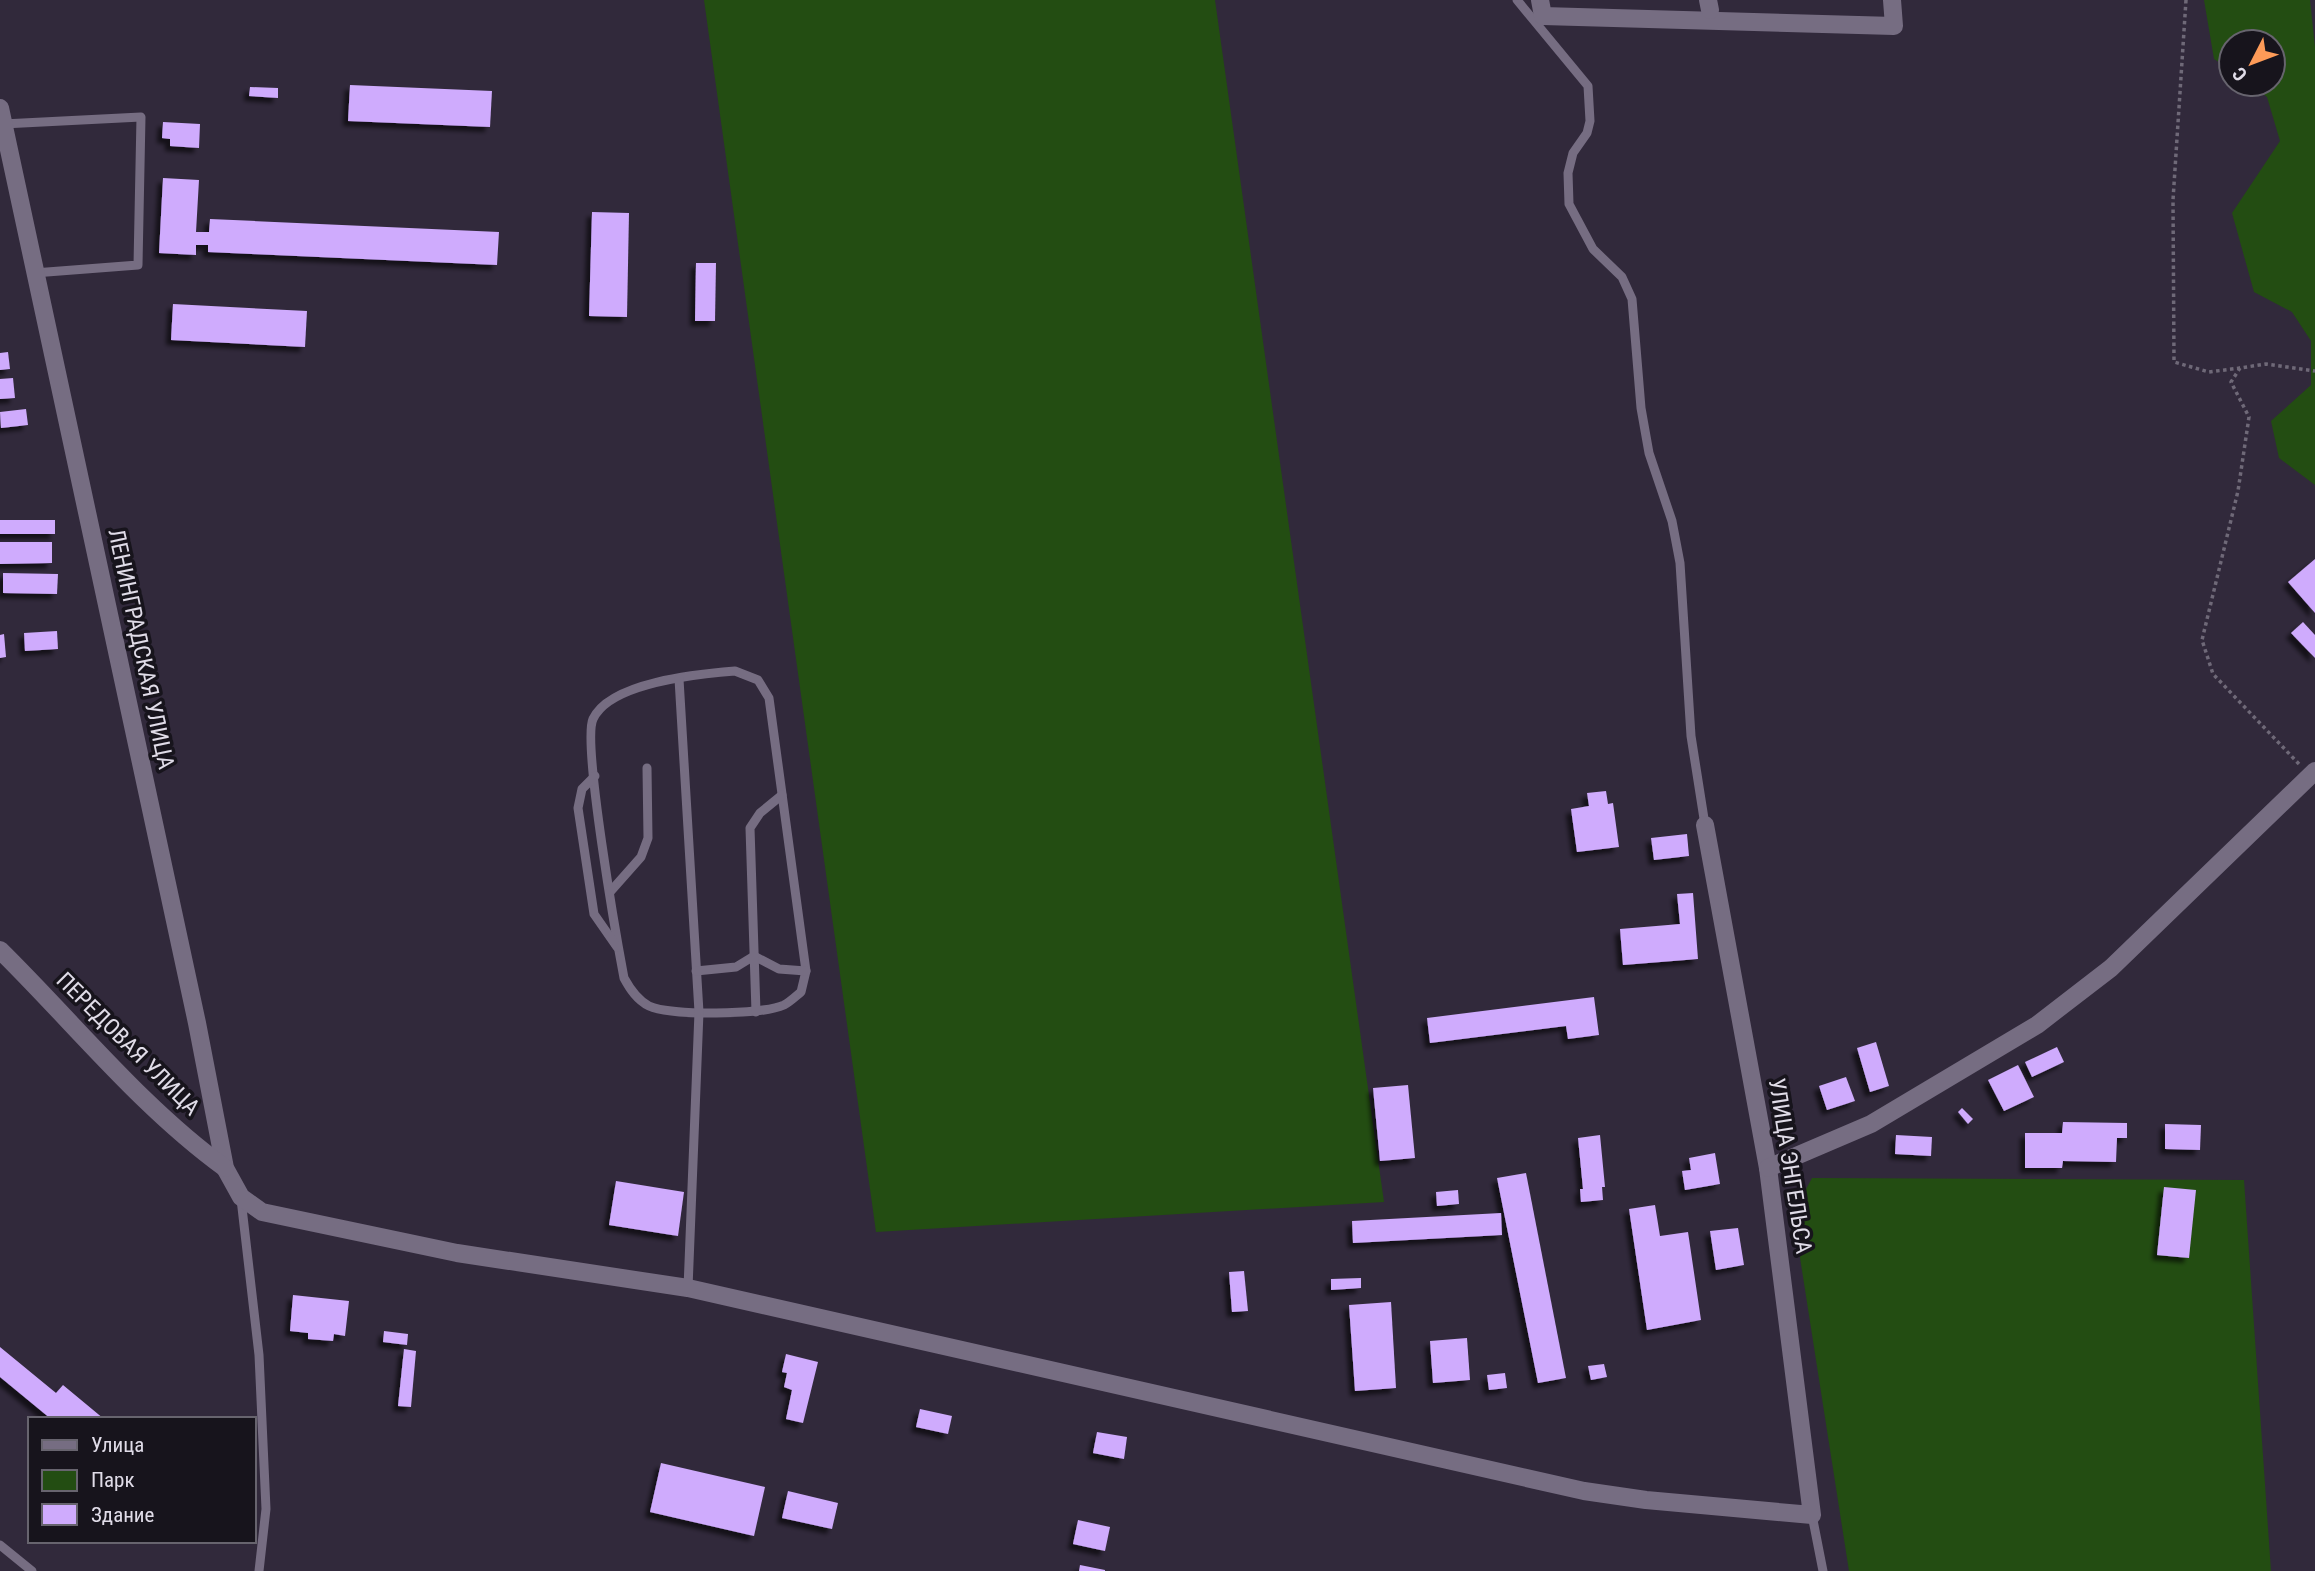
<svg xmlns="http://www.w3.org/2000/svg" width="2315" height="1571" viewBox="0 0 2315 1571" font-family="'Roboto Condensed',sans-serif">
<defs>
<filter id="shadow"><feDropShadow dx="-5" dy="5" stdDeviation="2" flood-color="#0009"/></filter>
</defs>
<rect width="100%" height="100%" fill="#31293b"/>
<g fill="#234d12">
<polygon points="704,0 1215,0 1384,1202 876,1232"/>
<polygon points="2204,0 2310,0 2315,47 2315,485 2279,458 2271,421 2311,385 2311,341 2292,312 2254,292 2232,213 2280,141 2267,97 2250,84 2273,84 2273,42 2231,42 2231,70 2214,59"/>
<polygon points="1812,1178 2244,1180 2271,1571 1849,1571 1793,1213"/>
</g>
<g fill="#cfabfd" filter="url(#shadow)">
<polygon points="350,85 492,91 490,127 348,121"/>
<polygon points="250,87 278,88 278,98 249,96"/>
<polygon points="163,122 200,124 199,148 170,146 170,139 162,138"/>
<polygon points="163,178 199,180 196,232 209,232 210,219 499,232 497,265 208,252 208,245 196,245 196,255 159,253"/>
<polygon points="592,212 629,213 627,317 589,316"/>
<polygon points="696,263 716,263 715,321 695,321"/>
<polygon points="173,304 307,311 305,347 171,340"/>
<polygon points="8,352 10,369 0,370 0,353"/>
<polygon points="13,378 15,398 0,399 0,379"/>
<polygon points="26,409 28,425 1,428 0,412"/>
<rect x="0" y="520" width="55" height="14"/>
<polygon points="0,542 52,542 52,563 0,564"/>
<polygon points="2315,559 2315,613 2288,582"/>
<polygon points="3,573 58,574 57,594 3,593"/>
<polygon points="2303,622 2315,635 2315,658 2291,633"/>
<polygon points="57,631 58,649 25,651 24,633"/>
<polygon points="4,634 6,657 0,658 0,635"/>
<polygon points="1606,791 1608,804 1613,803 1619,847 1577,852 1571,809 1589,806 1587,793"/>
<polygon points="1687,834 1689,856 1654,860 1651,838"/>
<polygon points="1693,893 1698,959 1623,965 1620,929 1680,924 1677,894"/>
<polygon points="1594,997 1599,1035 1568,1039 1566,1026 1430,1043 1427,1018"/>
<polygon points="1876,1042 1889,1086 1870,1092 1857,1048"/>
<polygon points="2057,1047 2064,1062 2032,1077 2025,1062"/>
<polygon points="2018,1065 2034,1097 2004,1111 1988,1080"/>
<polygon points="1846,1077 1855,1101 1827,1110 1819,1086"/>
<polygon points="1408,1085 1415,1158 1380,1161 1373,1088"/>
<polygon points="1962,1108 1973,1119 1968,1124 1958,1112"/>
<polygon points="2063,1122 2127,1123 2127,1138 2117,1138 2116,1162 2063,1161 2062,1168 2025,1168 2025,1133 2062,1133"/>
<polygon points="2165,1124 2201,1125 2200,1150 2165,1149"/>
<polygon points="1600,1135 1605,1187 1602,1187 1603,1200 1581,1202 1580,1189 1583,1189 1578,1138"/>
<polygon points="1896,1135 1932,1137 1931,1156 1895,1154"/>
<polygon points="1715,1153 1720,1184 1685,1190 1682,1171 1691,1170 1689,1158"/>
<polygon points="1526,1173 1566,1378 1538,1383 1497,1178"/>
<polygon points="616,1181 684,1192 678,1236 609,1225"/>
<polygon points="2164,1187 2196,1190 2189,1258 2157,1255"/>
<polygon points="1458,1190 1459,1204 1437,1206 1436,1192"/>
<polygon points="1655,1205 1660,1236 1688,1232 1701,1320 1647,1330 1629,1209"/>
<polygon points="1501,1213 1502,1235 1353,1243 1352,1221"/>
<polygon points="1738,1228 1744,1265 1716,1270 1710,1231"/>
<polygon points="1244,1271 1248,1311 1232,1312 1229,1272"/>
<polygon points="1361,1278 1361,1288 1331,1290 1331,1279"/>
<polygon points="293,1295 349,1301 345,1336 334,1334 333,1341 308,1339 308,1333 290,1331"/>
<polygon points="1391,1302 1396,1388 1355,1391 1349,1305"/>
<polygon points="384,1331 408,1334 407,1345 383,1342"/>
<polygon points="1467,1338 1470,1380 1433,1383 1430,1341"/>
<polygon points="0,1347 56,1393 63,1385 104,1419 51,1419 0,1377"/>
<polygon points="404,1349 416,1351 411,1407 398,1406"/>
<polygon points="786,1354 818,1362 803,1423 786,1419 792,1390 784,1387 787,1373 782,1372"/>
<polygon points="1604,1364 1607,1377 1591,1380 1588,1366"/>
<polygon points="1505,1373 1507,1388 1489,1390 1487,1375"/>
<polygon points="920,1409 952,1416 948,1434 916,1427"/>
<polygon points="1097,1432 1127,1437 1124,1459 1093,1453"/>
<polygon points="661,1463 765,1487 754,1536 650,1512"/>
<polygon points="788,1491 838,1503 832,1529 782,1518"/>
<polygon points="1078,1520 1110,1527 1105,1551 1073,1544"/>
<polygon points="1080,1565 1105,1570 1105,1571 1079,1571"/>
</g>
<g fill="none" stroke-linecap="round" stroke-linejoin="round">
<g stroke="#6f6978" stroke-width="3.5" stroke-dasharray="3.5 3.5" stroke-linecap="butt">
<polyline points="2186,0 2173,200 2174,362 2209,372 2240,368"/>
<polyline points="2299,764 2213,674 2202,640 2238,491 2249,417 2231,382 2240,368 2266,364 2315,371"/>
</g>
<g stroke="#766d82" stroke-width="9">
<polyline points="1517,0 1588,86 1590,121 1587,133 1573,153 1568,173 1569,204 1593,249 1622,277 1632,299 1641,408 1649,453 1672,521 1680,563 1691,736 1705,825"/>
<polyline points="3,124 141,117 138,265 34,273"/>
<path d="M735,671L758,680L769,698L806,971L801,992C796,996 790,1002 784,1005C762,1015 670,1016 649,1006C637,1000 630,989 624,978C617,941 582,742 593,719C610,682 698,674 735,671Z"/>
<polyline points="679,679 699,1012 688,1288"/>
<polyline points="595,776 582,789 578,808 594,914 617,947"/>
<polyline points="610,892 641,857 648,838 647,768"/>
<polyline points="696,971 736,967 754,956 779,969 806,971"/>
<polyline points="756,1012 750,828 760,813 782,795"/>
<polyline points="241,1199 259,1355 266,1509 259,1571"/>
<polyline points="1812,1515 1823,1571"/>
<polyline points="0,1545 32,1571"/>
</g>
<g stroke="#766d82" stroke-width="18">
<polyline points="1540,0 1543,16 1894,26 1892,0"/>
<polyline points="1708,0 1710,10"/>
<polyline points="0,108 197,1023 225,1168 241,1197 262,1212 457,1253 688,1288 1584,1491 1646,1500 1812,1515 1768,1168 1705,825"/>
<path d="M0,950C74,1023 141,1107 225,1168"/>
<polyline points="1768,1168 1871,1124 2037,1025 2111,968 2315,771"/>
</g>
</g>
<g text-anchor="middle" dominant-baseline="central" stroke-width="7" stroke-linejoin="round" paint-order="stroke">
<g font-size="23" fill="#e0dce8" stroke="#17141c">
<text transform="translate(141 649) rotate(78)">ЛЕНИНГРАДСКАЯ УЛИЦА</text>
<text transform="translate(128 1044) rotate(45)">ПЕРЕДОВАЯ УЛИЦА</text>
<text transform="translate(1790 1166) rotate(81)">УЛИЦА ЭНГЕЛЬСА</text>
</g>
</g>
<rect x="28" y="1417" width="228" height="126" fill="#17141c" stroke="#67646e" stroke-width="2"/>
<rect x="42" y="1440" width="35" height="10" fill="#766d82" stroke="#67646e" stroke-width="2"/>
<text x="91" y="1452" font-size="21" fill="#e0dce8">Улица</text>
<rect x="42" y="1470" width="35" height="21" fill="#234d12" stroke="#67646e" stroke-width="2"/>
<text x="91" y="1487" font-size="21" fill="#e0dce8">Парк</text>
<rect x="42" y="1504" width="35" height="21" fill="#cfabfd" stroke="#67646e" stroke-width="2"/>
<text x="91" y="1522" font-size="21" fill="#e0dce8">Здание</text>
<g transform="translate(2252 63) rotate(228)"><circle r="33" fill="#17141c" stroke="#67646e" stroke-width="2"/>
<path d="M0-5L12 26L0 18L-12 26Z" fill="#fe9b58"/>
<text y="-10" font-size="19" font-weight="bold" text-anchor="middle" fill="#e0dce8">С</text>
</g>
</svg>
